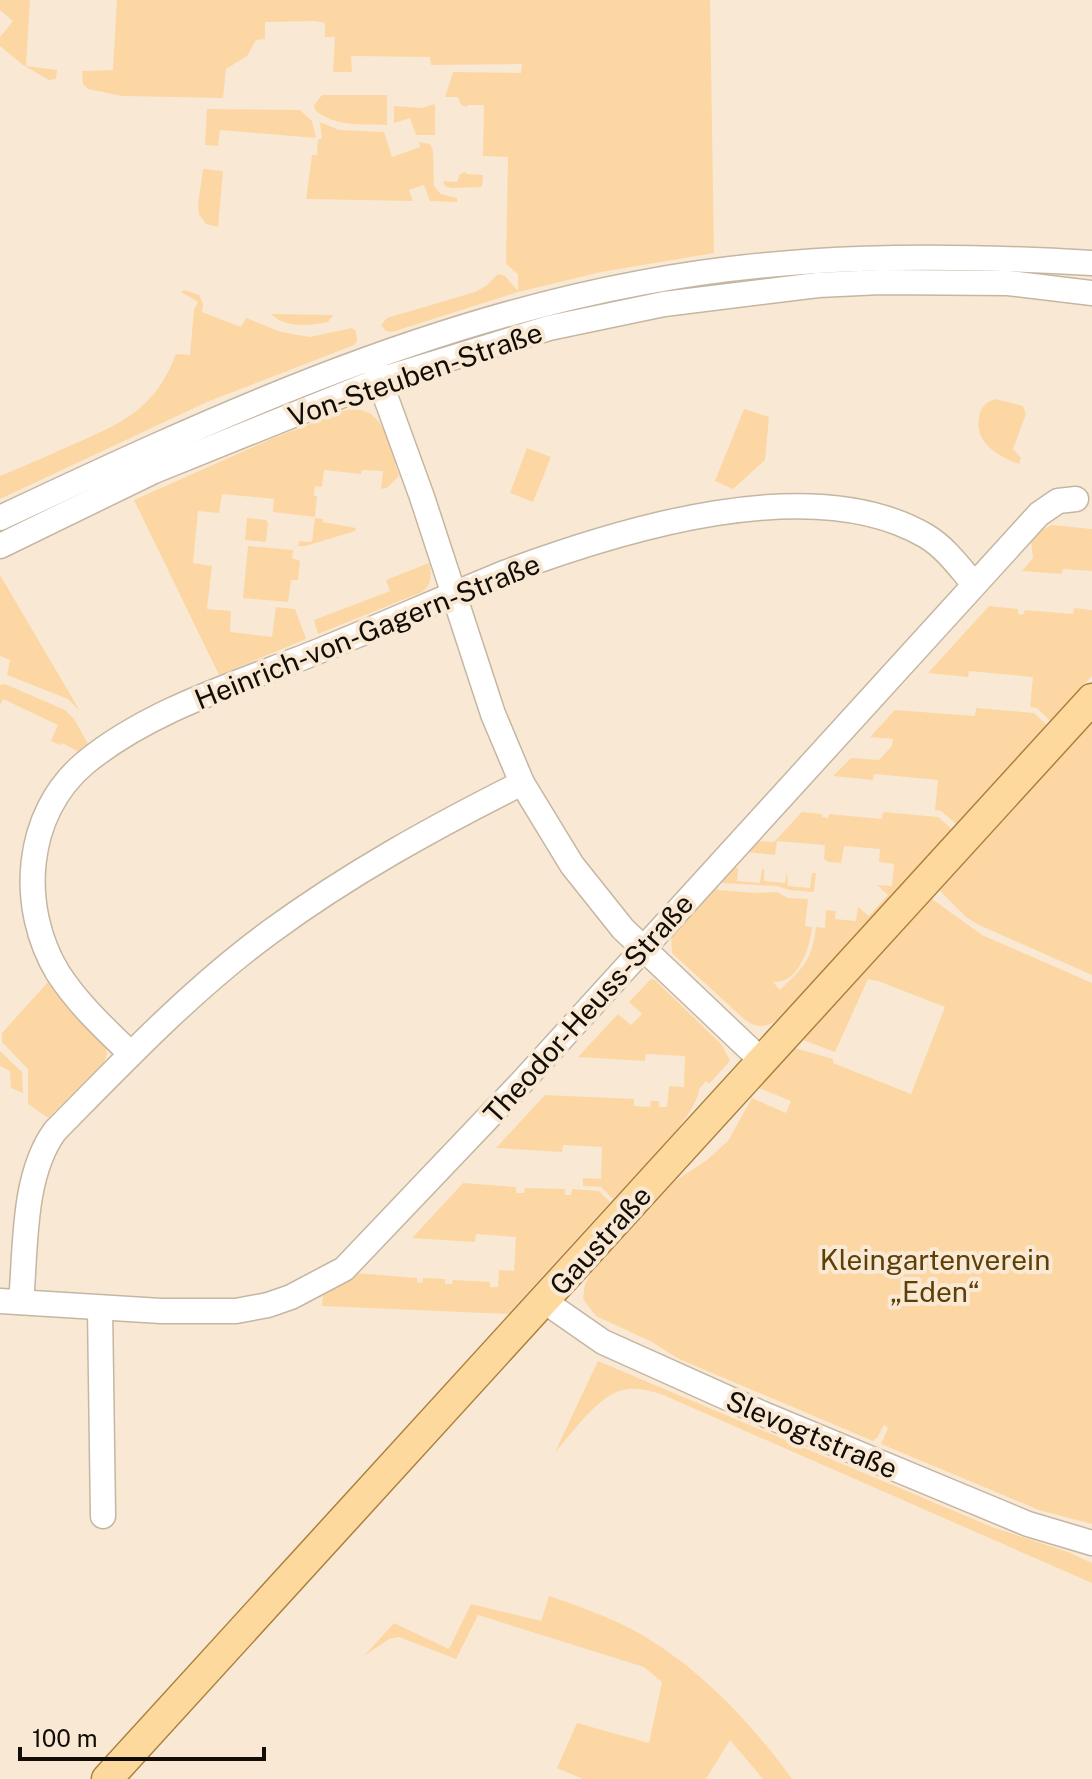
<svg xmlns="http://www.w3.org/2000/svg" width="1092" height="1779" viewBox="0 0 1092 1779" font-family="'Public Sans',sans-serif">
<rect width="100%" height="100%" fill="#f9e9d4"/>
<g fill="#fcd7a4">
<polygon points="0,0 30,0 26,66 57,70 56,79 49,80 23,65 0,46 0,37 13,21 0,10"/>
<polygon points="117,0 710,0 714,253 601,272 518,292 392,332 386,331 381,325 387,318 475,292 486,286 498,274 505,276 518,291 518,274 506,264 508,157 483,156 484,105 468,105 467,107 461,105 458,97 445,97 453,72 521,73 522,64 431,65 430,57 351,56 352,72 333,72 335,37 325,37 325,23 315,21 265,22 265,39 256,40 247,56 226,69 223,98 122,96 88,89 83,84 82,71 113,70"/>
<path d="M322,95H387V125C363,124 334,127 315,110L314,105Z"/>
<polygon points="435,104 435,135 416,135 410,118 394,123 394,106 422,108"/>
<polygon points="207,109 300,110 312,121 316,138 220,130 218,146 205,145"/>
<polygon points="320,122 339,130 384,132 392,157 420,147 419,142 430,144 433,150 434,186 441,194 457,198 457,202 430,201 424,185 409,190 413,201 306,199 312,155 317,155 318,139 322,139"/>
<polygon points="203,169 223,171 218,227 206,224 199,214 198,205"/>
<polygon points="465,172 467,174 483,175 482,187 451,188 445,186 443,181 457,182 460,174"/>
<path d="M184,290L199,295L203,304L202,312L241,327L246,318L281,332L310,337L352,328L356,331L357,341L354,345L207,402L0,499V476C25,466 49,455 74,444C124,422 155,409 176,354L190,355L194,310L198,302L181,292Z"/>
<path d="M271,314L333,315L328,322C309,326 285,328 271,314Z"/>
<path d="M996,399L1023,406L1026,414L1013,449L1021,458L1019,464C998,456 974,443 979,417C981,406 986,402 996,399Z"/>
<path d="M357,409C387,413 391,452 399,476L387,488L381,489L383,471L362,470L361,474L324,470L322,487L315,486L314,496H317L315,517L273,512L274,499L222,494L219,513L198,511L193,563L212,566L207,609L231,611L230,632L272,637L276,607L295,609L306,639L219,675L134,500L271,439L346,410Z"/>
<polygon points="744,409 769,417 765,460 733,489 715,481"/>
<polygon points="527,448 551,457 533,502 510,493"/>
<polygon points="247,518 266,520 268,523 266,542 245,540"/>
<polygon points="315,518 323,519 323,522 356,528 355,531 306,546 298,546 299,541 312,542"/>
<polygon points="1052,525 1092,529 1092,571 1063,569 1062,574 1022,571 1033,558 1031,540 1039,531"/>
<polygon points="248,546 293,550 292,558 300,561 298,580 291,580 288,602 243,598"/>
<path d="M429,563C432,575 432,584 422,592L318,634L314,620L390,591L386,580Z"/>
<polygon points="0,575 80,711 68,699 7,675 10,660 0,656"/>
<polygon points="989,606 1018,609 1018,614 1023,615 1025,610 1073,614 1074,608 1092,610 1092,676 1050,721 1037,708 1030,707 1033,677 969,671 968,677 928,673"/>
<polygon points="5,684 65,710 74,719 88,744 79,752 62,743 60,745 51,741 58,725 3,699 0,705 0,685"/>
<polygon points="976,708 1034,713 1047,725 956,824 941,811 935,810 938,780 874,774 873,780 833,776 851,758 879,760 892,746 893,739 870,737 895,710 975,716"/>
<polygon points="1092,722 1092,975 979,925 967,918 939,890"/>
<path d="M802,812L822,814V817L828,818L829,814L882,819L883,812L938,817L952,829L779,1019C765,1028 756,1029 743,1018L672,953L671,935L714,887L719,890L754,893L777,892L788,898L808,899L805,926L812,927C810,947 799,984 773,982L780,990C803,968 812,960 816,927L825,928L826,910L836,911L835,919L856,921L858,907L869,916L888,895L877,885L892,886L894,864L879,862L880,849L844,846L841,863L828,862L824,859L825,845L777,841L775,855L746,852L756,841L774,842Z"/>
<polygon points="734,866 738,869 737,881 760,883 762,869 764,869 764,881 785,883 787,871 788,886 810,888 812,873 816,873 814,892 789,890 778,886 722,883 720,881"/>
<polygon points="932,899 982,935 1092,983 1092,1524 1039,1510 881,1444 888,1428 884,1425 877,1438 873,1441 679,1359 652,1342 596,1316 583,1299 585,1284 592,1272 675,1181 707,1160 728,1141 752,1098 786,1113 791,1101 759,1088 795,1048 833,1059 833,1063 911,1094 945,1007 878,981 868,979 835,1052 803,1040"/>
<path d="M651,979L655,980L722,1045L730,1061L709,1084L706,1081L699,1089C698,1116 633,1177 613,1199L601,1187L583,1186V1178L601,1179L602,1147L563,1145L562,1152L496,1148L545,1095L634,1099V1106L650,1107L651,1101H659V1107H667L669,1086L684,1087L685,1056L646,1054L645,1061L578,1057L618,1014L631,1025L642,1014L629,1002Z"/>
<polygon points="49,981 72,1013 106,1047 107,1054 104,1062 48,1118 28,1104 28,1069 2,1042 2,1033"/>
<polygon points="0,1051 22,1072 23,1093 11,1088 10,1071 0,1066"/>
<polygon points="463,1183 516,1187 516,1193 524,1193 525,1188 565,1189 565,1195 571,1195 572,1189 599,1191 610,1202 508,1314 322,1306 323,1295 355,1273 417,1278 417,1282 422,1283 423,1278 445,1279 445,1284 452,1284 453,1280 490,1282 490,1287 498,1287 499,1270 514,1271 516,1237 476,1234 475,1242 412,1238"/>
<path d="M598,1361L992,1527L1068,1552L1092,1563V1583L661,1394C650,1391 639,1388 628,1389C599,1392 574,1432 555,1452Z"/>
<path d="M549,1596C578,1606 607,1616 635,1631C698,1666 750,1721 792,1779H763L730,1740L706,1779H583L557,1768L577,1723L649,1743L662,1682L644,1667L478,1615L456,1659L399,1637L389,1639L364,1656L394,1623L449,1649L471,1604L541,1621Z"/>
</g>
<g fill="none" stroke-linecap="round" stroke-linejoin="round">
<defs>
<g id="minor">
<polyline points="374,365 422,497 493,714 522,783 572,865 623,929 762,1061"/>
<path d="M0,518C206,421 414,325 640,283C790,254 940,254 1092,263"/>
<polyline points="0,546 154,471 380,380 549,328 664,304 818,285 881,282 1008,283 1092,293"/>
<path d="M131,1054C105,1029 78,1004 58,973C18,907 24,814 85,763C149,710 239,683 314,653C378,627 441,599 504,573C619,530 812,469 926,536C946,548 959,567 974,584"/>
<polyline points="0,1301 161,1311 236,1311 268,1305 291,1297 344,1269 521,1083 1039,514 1058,501 1076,499"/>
<polyline points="544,1301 603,1342 761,1413 1028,1524 1092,1543"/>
<path d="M21,1302C26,1248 22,1176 55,1131C123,1062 191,990 270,932C349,874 434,827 522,783"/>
<polyline points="100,1308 103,1516"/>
</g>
<polyline id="major" points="107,1779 1092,699"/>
</defs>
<use href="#minor" stroke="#c5b6a2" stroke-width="27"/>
<use href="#major" stroke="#ab813f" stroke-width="33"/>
<use href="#minor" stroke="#fff" stroke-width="24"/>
<use href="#major" stroke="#fed99e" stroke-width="30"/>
</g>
<g text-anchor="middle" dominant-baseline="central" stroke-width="8" stroke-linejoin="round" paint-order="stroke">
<g font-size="28" fill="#120d06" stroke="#f9e9d4">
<text transform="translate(415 374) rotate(-19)">Von-Steuben-Straße</text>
<text transform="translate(367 631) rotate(-22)">Heinrich-von-Gagern-Straße</text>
<text transform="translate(588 1008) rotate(-48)">Theodor-Heuss-Straße</text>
<text transform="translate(600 1240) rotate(-48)">Gaustraße</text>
<text transform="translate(812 1434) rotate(23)">Slevogtstraße</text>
</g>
<g font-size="28" fill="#5e3f05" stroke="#f9e9d4">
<text x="935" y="1259">Kleingartenverein<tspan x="935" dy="32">„Eden“</tspan></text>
</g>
</g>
<path d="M20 1747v12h244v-12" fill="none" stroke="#120d06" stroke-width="4"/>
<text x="32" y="1747" font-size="24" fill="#120d06" stroke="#f9e9d4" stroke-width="6" paint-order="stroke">100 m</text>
</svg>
